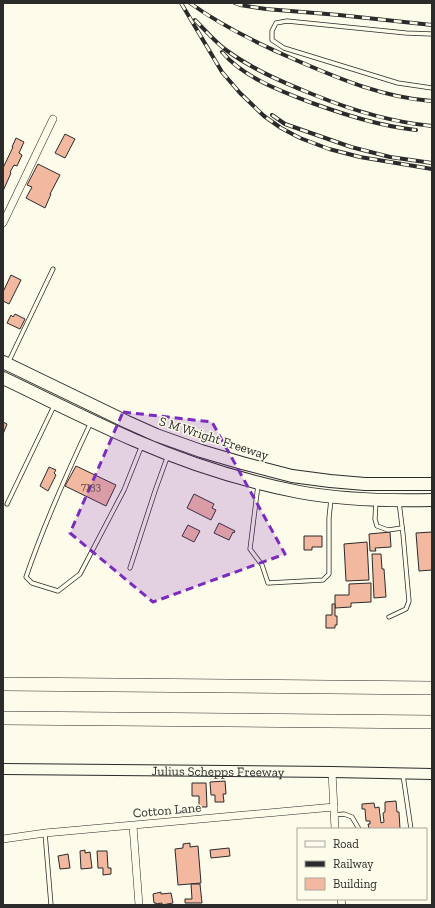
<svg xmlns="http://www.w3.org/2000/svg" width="435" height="908" viewBox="0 0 435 908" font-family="'Zilla Slab',serif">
<rect width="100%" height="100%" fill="#fdfbea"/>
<g fill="#f2b8a0" stroke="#2b2b2b">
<polygon points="65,134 75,139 65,158 55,153"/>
<polygon points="16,138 24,142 19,153 22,155 17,166 14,165 10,172 11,173 3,191 3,168 13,147 12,147"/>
<polygon points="38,164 60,175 50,194 51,194 45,208 26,198 32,187 27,185"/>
<polygon points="11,275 21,280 9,304 3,301 3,292"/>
<polygon points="15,314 25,319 20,329 7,323 11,315 13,317"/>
<polygon points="3,422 7,424 3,434"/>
<polygon points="76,466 116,485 106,506 65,486"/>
<polygon points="49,467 56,470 54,473 56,475 48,491 40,486"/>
<polygon points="194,494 214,504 212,508 216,510 211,520 187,508"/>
<polygon points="219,523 235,531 234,533 233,532 229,540 214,533"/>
<polygon points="188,525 200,531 194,542 182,536"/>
<polygon points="390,532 391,547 375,548 376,551 370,551 369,534"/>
<polygon points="432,532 432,570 419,571 416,533"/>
<polygon points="304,536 322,536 322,547 312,547 312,550 304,550"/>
<polygon points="367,542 369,580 346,581 344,544"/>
<polygon points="372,554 381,554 382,569 384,569 386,597 374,598"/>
<polygon points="371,583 371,602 351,603 351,607 335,608 335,595 349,595 349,584"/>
<polygon points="332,604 335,604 335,616 337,616 337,625 335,625 335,628 326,628 326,615 332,615"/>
<polygon points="225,781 226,794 223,794 224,802 215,802 215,795 211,795 210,782"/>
<polygon points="192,783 206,783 207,807 199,807 199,796 192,796"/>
<polygon points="396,801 397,812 399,812 400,829 369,829 368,824 370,824 370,821 366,821 365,809 362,809 362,804 374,803 375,808 379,807 381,823 384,822 383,813 385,812 385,802"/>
<polygon points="190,843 190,847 198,846 201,883 178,885 175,849 183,848 183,844"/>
<polygon points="229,848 230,856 211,858 210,850"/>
<polygon points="85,850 85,853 90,852 92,868 81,869 80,851"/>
<polygon points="97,851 107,851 108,868 111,868 111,874 103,875 103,868 98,868"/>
<polygon points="68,854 70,868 60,869 58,856"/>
<polygon points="191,884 200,884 202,903 185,903 185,899 192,899"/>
<polygon points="161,892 161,894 171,893 173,903 162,905 162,903 156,904 156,903 154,903 153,894"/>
</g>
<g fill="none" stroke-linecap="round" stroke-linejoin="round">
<defs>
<g id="lane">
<polyline points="432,34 406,33 287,21 276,23 272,31 272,40 284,48 398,83 432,88"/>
<polyline points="8,363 53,269"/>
<path d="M91,422C67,473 44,524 26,577L32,583L58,591L80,574L124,490L142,445"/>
<polyline points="258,485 250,549 262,565 268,583 323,580 329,574 329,518 331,499"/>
<polyline points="376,501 375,519 377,526 388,530 402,528"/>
<polyline points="7,504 54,406"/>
<polyline points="130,568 155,491 168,455"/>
<polyline points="389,617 406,609 409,601 403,534 399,502"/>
<polyline points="403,775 411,829"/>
<polyline points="334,815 344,814 352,817 359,829"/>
<polyline points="45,833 51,905"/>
</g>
<g id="street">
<polyline points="3,223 53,119"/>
<polyline points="332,772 335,829"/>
<polyline points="133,826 139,905"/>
<polyline points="3,839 45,833 334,807"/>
<polyline points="341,899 342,905"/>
</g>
<g id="secondary">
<path id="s1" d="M3,769L332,772L432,774"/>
</g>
<g id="primary">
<polyline points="3,362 127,422 156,435 201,451 242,463 292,476 330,481 365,484 432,484"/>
<path d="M3,378C47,399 90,421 134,440C187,463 243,481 299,492C343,500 388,501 432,500"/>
</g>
<g id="highway">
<polyline points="3,684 432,688"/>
<polyline points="3,718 432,722"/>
</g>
</defs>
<use href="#lane" stroke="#2b2b2b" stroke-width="5"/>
<use href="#street" stroke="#2b2b2b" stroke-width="8"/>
<use href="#secondary" stroke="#2b2b2b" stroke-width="12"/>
<use href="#primary" stroke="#2b2b2b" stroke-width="14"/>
<use href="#highway" stroke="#2b2b2b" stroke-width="14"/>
<use href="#lane" stroke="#fdfbea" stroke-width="3.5"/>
<use href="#street" stroke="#fdfbea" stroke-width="7"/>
<use href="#secondary" stroke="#fdfbea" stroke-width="10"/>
<use href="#primary" stroke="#fdfbea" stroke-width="12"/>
<use href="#highway" stroke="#fdfbea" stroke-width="13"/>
<defs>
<g id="rail">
<polyline points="181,3 222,72 240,93 264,116 281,128 300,138 329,149 360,157 432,169"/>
<path d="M190,3C223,27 261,45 298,61C340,79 385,98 432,101"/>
<polyline points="235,3 240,5 266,9 339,15 432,25"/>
<path d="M195,20C204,29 216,43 226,50C252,69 282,82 312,94C351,110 390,122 432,126"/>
<path d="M222,52C244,78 281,91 312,103C346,115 380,126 416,130"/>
<polyline points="272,115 285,124 351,147 390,157 432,163"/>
</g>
</defs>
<use href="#rail" stroke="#2b2b2b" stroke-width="4"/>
<use href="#rail" stroke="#fdfbea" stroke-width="2.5" stroke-dasharray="8" stroke-linecap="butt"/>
</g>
<path fill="#7b2cbf" fill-opacity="0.2" stroke="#7b2cbf" stroke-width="3" stroke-dasharray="8 5" stroke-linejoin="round" d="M123,412L212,422L285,554L153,602L70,533Z"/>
<g text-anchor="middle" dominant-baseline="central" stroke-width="3" stroke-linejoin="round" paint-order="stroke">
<g font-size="11" fill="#5d4e48">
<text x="91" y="486">7133</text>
</g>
<g font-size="13" fill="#2b2b2b" stroke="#fdfbea">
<text transform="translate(214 438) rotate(18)">S M Wright Freeway</text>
<text stroke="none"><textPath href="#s1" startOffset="215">Julius Schepps Freeway</textPath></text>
<text transform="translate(167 810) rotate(-5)">Cotton Lane</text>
</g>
</g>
<rect width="435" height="908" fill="none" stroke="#2b2b2b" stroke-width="8"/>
<rect x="297" y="828" width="130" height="72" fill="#fdfbea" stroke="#a9a89e"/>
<rect x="305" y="841" width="20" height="6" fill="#fdfbea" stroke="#a9a89e"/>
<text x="333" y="848" font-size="12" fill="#2b2b2b">Road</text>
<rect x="305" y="861" width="20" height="6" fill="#2b2b2b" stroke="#a9a89e"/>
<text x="333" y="868" font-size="12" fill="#2b2b2b">Railway</text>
<rect x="305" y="878" width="20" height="12" fill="#f2b8a0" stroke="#a9a89e"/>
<text x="333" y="888" font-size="12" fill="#2b2b2b">Building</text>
</svg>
